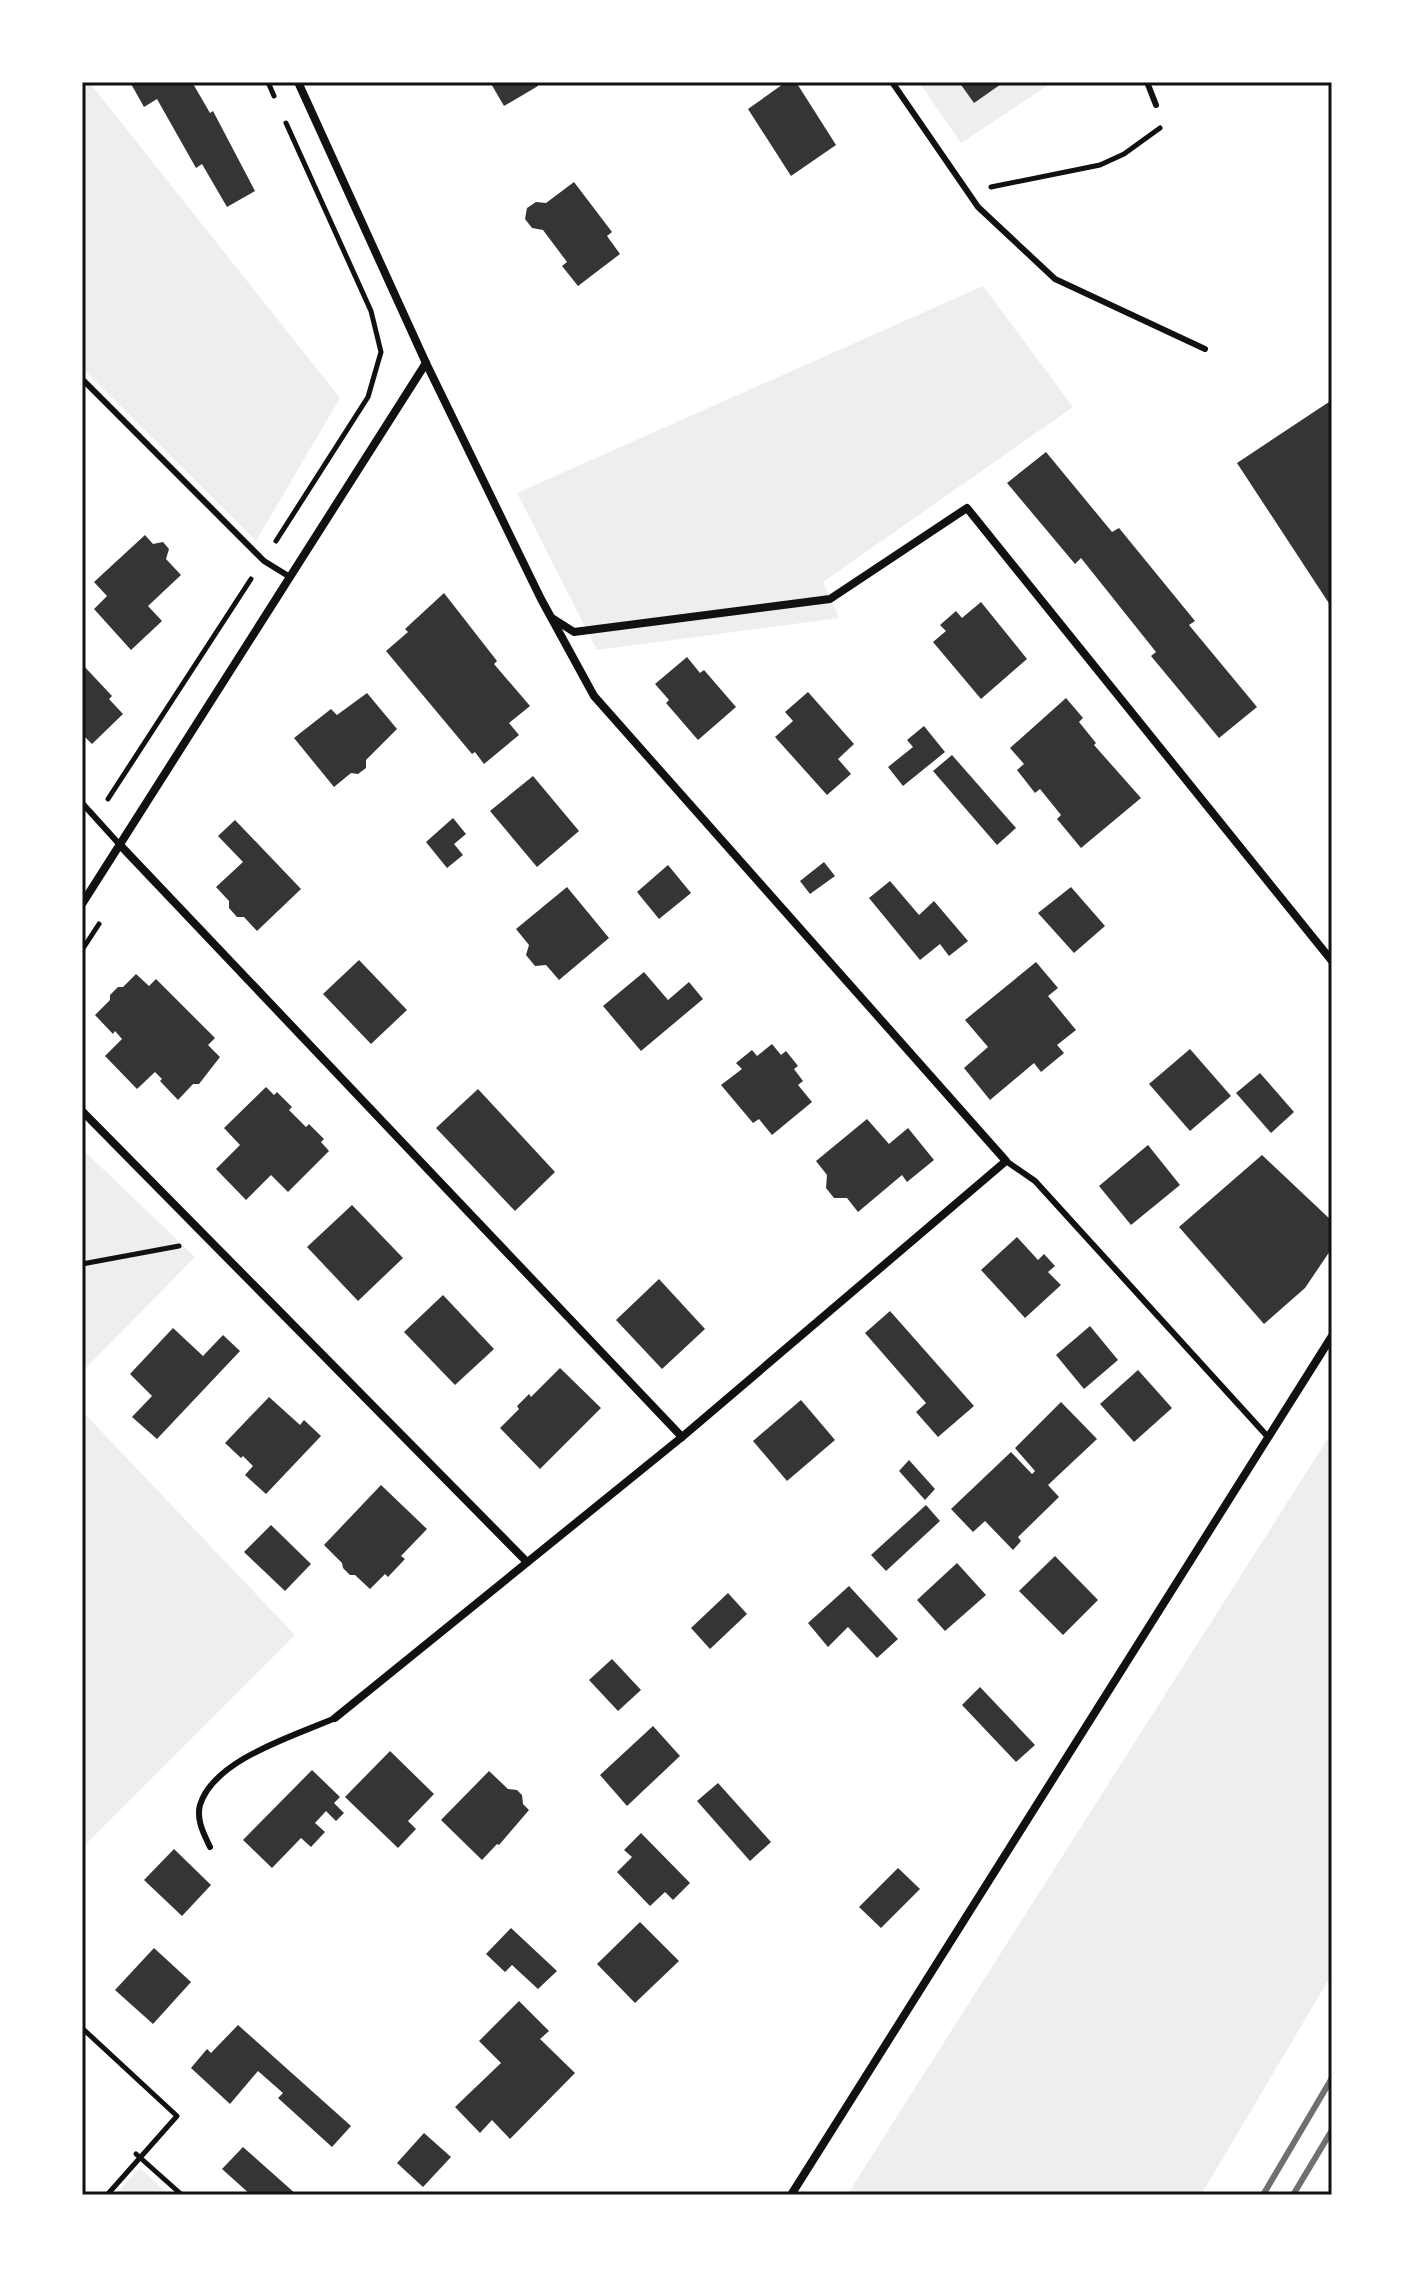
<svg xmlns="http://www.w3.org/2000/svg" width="1414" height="2277" viewBox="0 0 1414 2277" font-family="'Source Sans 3',sans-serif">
<rect width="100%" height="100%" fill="#fff"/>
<g fill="#eee">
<polygon points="82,82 89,82 340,398 256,541 82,368"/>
<polygon points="919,82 1053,82 961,143"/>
<polygon points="983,286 1073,407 823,582 839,618 597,650 517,493"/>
<polygon points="82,1149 195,1257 82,1372"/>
<polygon points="82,1411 295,1635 82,1848"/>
<polygon points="1332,1432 1332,1974 1201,2195 847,2195"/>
<polygon points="140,2168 169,2195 115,2195"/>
</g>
<g fill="#353535">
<polygon points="130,82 192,82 210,113 213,111 255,191 227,207 202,164 196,168 157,99 144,107"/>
<polygon points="490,82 536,82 538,86 504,106"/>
<polygon points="786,82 796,82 836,145 791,176 748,109"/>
<polygon points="959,82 1004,82 974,103"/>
<polygon points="574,182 612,232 607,236 620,254 578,286 562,266 567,262 543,230 532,228 525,219 527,208 536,202 546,203"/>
<polygon points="1332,400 1332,608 1237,463"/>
<polygon points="1046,452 1112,532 1119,528 1195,621 1189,625 1257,707 1219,738 1151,656 1156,652 1081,558 1075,564 1007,483"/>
<polygon points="145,535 153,544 163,542 169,549 166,559 181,575 148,606 162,621 131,650 94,609 107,596 94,582"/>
<polygon points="444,593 497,661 494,664 530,706 509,723 519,735 484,764 475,752 472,754 386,651 408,632 405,629"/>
<polygon points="981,602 1027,659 981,699 933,642 946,631 940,625 956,611 962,618"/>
<polygon points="687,657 700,673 704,670 736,707 698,740 666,703 669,700 655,684"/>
<polygon points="82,664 112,696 109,699 123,714 92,744 82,734"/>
<polygon points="808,692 854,744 838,759 851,774 827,795 775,737 793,721 785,712"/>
<polygon points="367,693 397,729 366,760 366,768 358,774 351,773 334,787 294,738 331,709 337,715"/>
<polygon points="1066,698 1083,718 1079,722 1096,743 1094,745 1141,798 1081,848 1057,819 1061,815 1040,789 1035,793 1017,770 1024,764 1010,748"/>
<polygon points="924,726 945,752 903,786 888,767 913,747 907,740"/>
<polygon points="952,755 1016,828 997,845 933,771"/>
<polygon points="533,776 579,831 537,867 490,811"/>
<polygon points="453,818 466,834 454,844 463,855 447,868 426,842"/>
<polygon points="235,820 301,889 257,931 244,917 237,917 229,908 229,901 216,887 243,862 218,836"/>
<polygon points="824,862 835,876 810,894 800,881"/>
<polygon points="668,865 691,893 659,919 637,892"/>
<polygon points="890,881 919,915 934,901 968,941 949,956 940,944 920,960 869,898"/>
<polygon points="567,887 609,938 559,980 546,965 535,966 526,955 529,945 516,929"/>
<polygon points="1071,887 1105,926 1074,953 1038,913"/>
<polygon points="359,960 407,1010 371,1044 323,994"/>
<polygon points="1036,962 1058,988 1048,996 1076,1030 1057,1045 1064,1053 1041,1072 1034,1063 990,1100 964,1068 988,1047 965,1020"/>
<polygon points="644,972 668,1000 689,982 703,999 641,1051 603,1006"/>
<polygon points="136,974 149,986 156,979 215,1038 208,1045 220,1057 199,1084 193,1084 178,1100 160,1081 162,1079 155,1072 137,1089 105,1056 122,1039 115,1031 113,1034 95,1015 110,1000 110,995 118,987 123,987"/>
<polygon points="772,1044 781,1055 786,1051 798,1066 794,1069 803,1081 798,1085 812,1102 772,1135 759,1119 753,1123 721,1085 742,1069 736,1063 752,1050 757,1056"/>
<polygon points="1190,1049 1231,1096 1190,1131 1149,1084"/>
<polygon points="1260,1073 1294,1112 1271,1133 1236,1093"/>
<polygon points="266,1087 274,1095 277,1092 292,1107 289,1110 306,1127 309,1124 324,1139 321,1142 329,1151 288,1192 271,1175 246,1200 216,1169 240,1145 224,1128"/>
<polygon points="478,1089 555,1172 515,1211 436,1128"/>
<polygon points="867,1119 889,1144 908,1128 934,1160 907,1182 902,1175 858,1212 847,1198 834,1198 826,1188 827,1175 816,1161"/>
<polygon points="1148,1145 1180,1185 1131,1225 1099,1186"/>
<polygon points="1262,1155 1332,1221 1332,1248 1305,1288 1264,1324 1179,1227"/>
<polygon points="352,1205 403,1258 358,1301 307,1247"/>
<polygon points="1017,1237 1038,1260 1044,1254 1055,1266 1048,1272 1061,1285 1025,1318 981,1270"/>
<polygon points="659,1279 705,1329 662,1369 616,1320"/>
<polygon points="443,1295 494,1349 455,1385 404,1332"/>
<polygon points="890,1311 974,1406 938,1437 916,1412 926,1403 865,1333"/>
<polygon points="1090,1326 1118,1360 1084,1389 1056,1355"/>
<polygon points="173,1328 203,1356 223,1335 240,1351 157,1439 132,1417 152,1396 130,1374"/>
<polygon points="560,1368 601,1408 540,1469 500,1428 519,1409 517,1406 529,1394 531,1397"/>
<polygon points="1138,1370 1172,1408 1134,1442 1100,1404"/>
<polygon points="269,1397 300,1425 304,1420 321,1436 266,1494 245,1475 253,1466 243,1456 241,1458 225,1443"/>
<polygon points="801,1400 835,1440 787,1481 753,1441"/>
<polygon points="1061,1402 1097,1439 1048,1485 1059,1497 1018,1537 1021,1541 1013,1550 985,1521 973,1532 951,1509 1011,1452 1032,1474 1035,1471 1015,1448"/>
<polygon points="909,1460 935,1489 925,1500 899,1471"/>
<polygon points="381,1485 427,1529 401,1556 405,1559 388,1577 385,1574 370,1589 355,1575 350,1575 343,1568 342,1563 324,1545"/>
<polygon points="926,1505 940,1521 886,1571 871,1555"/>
<polygon points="271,1525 311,1564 285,1591 244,1552"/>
<polygon points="1055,1556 1098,1600 1063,1635 1019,1591"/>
<polygon points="957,1563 986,1595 945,1631 917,1600"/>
<polygon points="849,1586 898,1639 877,1658 848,1627 828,1647 808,1623"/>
<polygon points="728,1593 747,1614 710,1649 691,1628"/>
<polygon points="612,1659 641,1690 618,1711 589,1680"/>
<polygon points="980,1687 1035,1745 1016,1762 962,1705"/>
<polygon points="653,1726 680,1756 627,1806 600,1775"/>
<polygon points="390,1751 434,1794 408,1821 416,1829 398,1848 345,1797"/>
<polygon points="312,1770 340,1797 334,1803 344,1813 336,1821 326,1811 315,1823 325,1832 311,1847 301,1838 272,1868 243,1840"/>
<polygon points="489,1771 508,1789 517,1790 522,1795 523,1804 529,1810 499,1845 497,1844 482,1860 441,1820"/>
<polygon points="718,1783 771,1842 750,1861 697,1801"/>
<polygon points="641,1833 690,1883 673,1900 665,1892 650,1906 617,1872 632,1857 624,1850"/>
<polygon points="174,1849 211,1885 182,1916 144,1880"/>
<polygon points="898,1868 920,1889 881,1928 859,1907"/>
<polygon points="640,1922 679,1961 635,2003 597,1964"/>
<polygon points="511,1928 557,1971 538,1989 512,1965 505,1972 486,1954"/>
<polygon points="154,1948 191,1982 153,2024 115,1990"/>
<polygon points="519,2001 549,2031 540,2039 575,2073 510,2139 492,2120 480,2133 455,2107 501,2063 479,2041"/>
<polygon points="238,2025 351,2126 332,2147 278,2098 283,2093 258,2071 230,2104 191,2068 207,2049 211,2053"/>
<polygon points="424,2133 451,2157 423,2187 397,2163"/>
<polygon points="243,2147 297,2195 251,2195 222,2169"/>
</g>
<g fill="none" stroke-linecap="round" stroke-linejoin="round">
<g stroke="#111" stroke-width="5">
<polyline points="268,82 274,96"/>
<polyline points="991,187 1100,165 1124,154 1160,128"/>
<polyline points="276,541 368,397 381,352 371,311 286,123"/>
<polyline points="108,799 251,579"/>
<polyline points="82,950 99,924"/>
<polyline points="82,1264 179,1246"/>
<polyline points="82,2028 177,2116 107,2195"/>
<polyline points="136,2154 182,2195"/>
</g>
<g stroke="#111" stroke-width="6">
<polyline points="892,82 978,207 1055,279 1205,349"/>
<polyline points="1147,82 1156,105"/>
<polyline points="82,379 264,561 290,577"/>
<polyline points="82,803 120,845"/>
<polyline points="1006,1161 1035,1181 1268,1437"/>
<path d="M210,1847C204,1834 196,1820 200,1805C214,1759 295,1736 335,1718"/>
</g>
<g stroke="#111" stroke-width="8">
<polyline points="298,82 426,363 541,599 594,696 1006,1161 682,1437 335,1718"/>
<polyline points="552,618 574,632 830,599 967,508 1332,961"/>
<polyline points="120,845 682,1437"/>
<polyline points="82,904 426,363"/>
<polyline points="82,1111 527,1562"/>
<polyline points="791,2195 1332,1336"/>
</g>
<g stroke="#707070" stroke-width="6">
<polyline points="1263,2195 1332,2078"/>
<polyline points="1293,2195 1332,2130"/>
</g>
</g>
<rect width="1414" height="2277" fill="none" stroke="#ffffff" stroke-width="168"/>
<rect x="84" y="84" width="1246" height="2109" fill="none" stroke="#111" stroke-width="3"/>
</svg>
